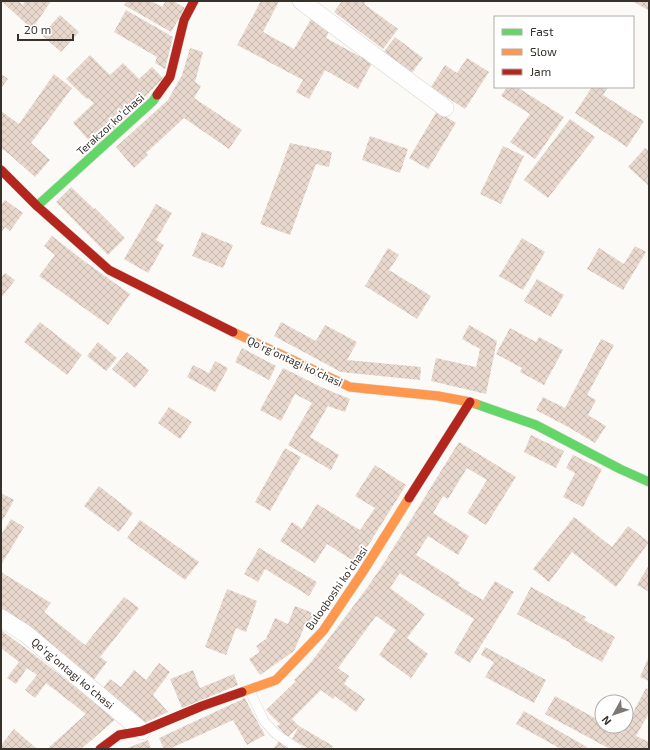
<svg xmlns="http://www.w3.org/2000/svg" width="650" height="750" viewBox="0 0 650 750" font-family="'Exo 2',sans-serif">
<defs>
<pattern id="building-cross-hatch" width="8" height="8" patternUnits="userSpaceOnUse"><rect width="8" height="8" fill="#e7d7cc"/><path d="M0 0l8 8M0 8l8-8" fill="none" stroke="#c7b9af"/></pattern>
</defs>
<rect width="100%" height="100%" fill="#fcfaf7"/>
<g fill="url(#building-cross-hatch)">
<polygon points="1,1 18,1 23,5 25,1 51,1 32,29"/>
<polygon points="127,1 151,1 162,7 166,1 173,1 185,8 171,32 124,5"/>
<polygon points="261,1 279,1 263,32 294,49 311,19 330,29 326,38 372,63 358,89 325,70 309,99 296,92 303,80 237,45"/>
<polygon points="342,1 366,1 364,4 398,29 383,49 334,12"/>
<polygon points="632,1 649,1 649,8 648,10"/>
<polygon points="126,10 173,37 165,69 155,63 157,57 114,32"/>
<polygon points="60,15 79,32 61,52 42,35"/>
<polygon points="395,37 423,58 408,78 380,57"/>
<polygon points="190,48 203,52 195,82 201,86 194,98 242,130 229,149 184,118 146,153 148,155 134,168 116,147 168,100 182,75"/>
<polygon points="90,55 110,75 123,63 139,79 152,67 163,78 96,148 73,123 94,103 88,98 87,99 66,79"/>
<polygon points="467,58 489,72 465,109 431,87 445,65 457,73"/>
<polygon points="1,74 8,79 1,88"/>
<polygon points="54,74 72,88 31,143 50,160 35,177 9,154 1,148 1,111 19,124"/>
<polygon points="507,87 517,87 564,117 535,159 510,142 530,114 501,96"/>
<polygon points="592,87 608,87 603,95 644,121 627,147 575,113"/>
<polygon points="437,111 456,123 428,169 409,158"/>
<polygon points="570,119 595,137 548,198 524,180"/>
<polygon points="370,136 408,149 400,173 362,160"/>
<polygon points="290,143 332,152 329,167 316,164 290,235 260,224"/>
<polygon points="503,146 524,156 501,204 480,194"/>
<polygon points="645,148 649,151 649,186 628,167"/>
<polygon points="71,187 94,209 95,208 125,238 108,255 56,202"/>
<polygon points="5,200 23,213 10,231 5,227 1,233 1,205"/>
<polygon points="156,204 172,213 156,240 164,245 148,273 124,259"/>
<polygon points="202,232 233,245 223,268 192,256"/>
<polygon points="52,236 84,261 130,294 108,325 39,276 55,255 44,246"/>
<polygon points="522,238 545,252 523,290 499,276"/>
<polygon points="635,246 646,252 623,290 587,269 599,248 624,264"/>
<polygon points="388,248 399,255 389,270 431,296 417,319 365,286"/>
<polygon points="5,273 15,280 1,298 1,277"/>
<polygon points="537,279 564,295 551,317 524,301"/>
<polygon points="40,322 82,355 67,375 24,342"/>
<polygon points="281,322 316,341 325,325 357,342 347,360 421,367 420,380 341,372 274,336"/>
<polygon points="469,325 497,341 486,394 431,381 436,358 476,367 480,349 462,339"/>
<polygon points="510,328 536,342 539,337 563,350 544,385 520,372 522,368 496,354"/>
<polygon points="601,339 614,345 587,395 596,400 588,415 606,426 595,443 570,428 536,410 543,397 565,408"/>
<polygon points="98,342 117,358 106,371 87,356"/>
<polygon points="242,348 276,366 269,380 235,362"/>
<polygon points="127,352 149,370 135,388 112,369"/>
<polygon points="215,361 228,368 215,392 187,377 193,365 209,373"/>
<polygon points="283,368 321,387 350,399 345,412 328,406 310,437 339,455 331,470 288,445 312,403 295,394 281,421 260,410"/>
<polygon points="169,407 192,422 180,439 158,423"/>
<polygon points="531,435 564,451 556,468 524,452"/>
<polygon points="459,442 516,477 486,525 467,513 487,480 467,468 448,499 443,496 433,513 469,536 458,555 428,536 416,555 460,583 458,585 483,600 495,581 514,592 470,663 454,653 474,619 400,573 390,588 425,614 407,638 428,654 411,678 379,655 396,630 376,616 338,668 349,676 344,684 365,699 356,712 335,696 333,699 321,690 292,719 299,726 288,737 277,726 280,724 266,710 296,681 294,680 312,661 367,588 384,563"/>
<polygon points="285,448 301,457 270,511 255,502"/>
<polygon points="573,455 602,469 583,507 563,497 575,473 566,468"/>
<polygon points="375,465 406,485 357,563 327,544 315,563 280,541 292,522 302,529 317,504 360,530 375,508 355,496"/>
<polygon points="99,486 133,513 119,532 84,506"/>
<polygon points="1,493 14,500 1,523"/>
<polygon points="574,517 612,547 628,526 649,542 616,587 572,552 549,582 533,569"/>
<polygon points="11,519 24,527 1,565 1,535"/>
<polygon points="140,520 199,562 185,580 127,538"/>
<polygon points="259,548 317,582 309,596 265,569 258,582 244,574"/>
<polygon points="649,565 649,592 637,585"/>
<polygon points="1,572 51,603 44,612 85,645 124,597 139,608 100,657 107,662 92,682 29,633 32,628 1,608"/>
<polygon points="531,587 586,617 584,620 615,637 602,662 571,645 572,644 517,614"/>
<polygon points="227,589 257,601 246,632 236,628 226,655 205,647"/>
<polygon points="295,606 318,615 313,628 305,625 294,651 260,675 249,659 260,652 256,646 266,639 275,618 288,624"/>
<polygon points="1,630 28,650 116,719 81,749 47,749 86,714 46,683 35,698 25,690 37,675 27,668 16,684 7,678 19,662 1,648"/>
<polygon points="485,647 546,680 534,703 485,677 494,662 481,655"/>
<polygon points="649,656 649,681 640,677"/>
<polygon points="159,663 170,672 153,695 168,712 140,725 99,693 110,679 121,687 134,670 146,680"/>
<polygon points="193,670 200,688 234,674 238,685 182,708 170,679"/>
<polygon points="646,688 649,690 649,713 636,736 649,742 649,749 610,749 545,714 555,696 602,722 602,726 610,726 622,733"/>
<polygon points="245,698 252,712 265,735 247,745 233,720 169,749 164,749 159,738"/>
<polygon points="524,711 587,747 586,749 561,749 516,724"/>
<polygon points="299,726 333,746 331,749 309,749 292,739"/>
<polygon points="14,729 37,749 1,749 1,745"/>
<polygon points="148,740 151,749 125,749"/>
<polygon points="279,741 290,749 273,749"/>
</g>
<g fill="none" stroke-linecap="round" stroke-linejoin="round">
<defs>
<polyline id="lane" points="249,689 264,721 276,734 298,749"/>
<g id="street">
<polyline points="301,1 445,108"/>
<polyline points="1,618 26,634 142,731"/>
</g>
<g id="fast">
<polyline points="37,206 153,101 157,95"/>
<polyline points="476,404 536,425 620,469 649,482"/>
</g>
<g id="slow">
<polyline points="233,332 350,387 438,396 470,402 476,404"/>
<polyline points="242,692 276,680 323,631 362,573 409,498"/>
</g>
<g id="jam">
<polyline points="157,95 170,77 184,20 194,1"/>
<polyline points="1,170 37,206 109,270 233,332"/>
<polyline points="409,498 470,402"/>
<polyline points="100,749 119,735 142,731 202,706 242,692"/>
</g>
</defs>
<use href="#lane" stroke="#dad7d2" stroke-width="10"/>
<use href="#street" stroke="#dad7d2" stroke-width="18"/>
<use href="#fast" stroke="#dad7d2" stroke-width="10"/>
<use href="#slow" stroke="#dad7d2" stroke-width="10"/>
<use href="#jam" stroke="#dad7d2" stroke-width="10"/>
<use href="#lane" stroke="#fffefe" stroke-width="9"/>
<use href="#street" stroke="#fffefe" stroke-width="17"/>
<use href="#fast" stroke="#63d668" stroke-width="9"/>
<use href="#slow" stroke="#ff974d" stroke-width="9"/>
<use href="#jam" stroke="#b3261e" stroke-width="9"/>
</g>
<g text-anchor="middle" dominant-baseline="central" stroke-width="4" stroke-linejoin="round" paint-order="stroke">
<g font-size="11" fill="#37322c" stroke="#fff">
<text transform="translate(110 124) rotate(-42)">Terakzor koʻchasi</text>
<text transform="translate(295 361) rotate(25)">Qoʻrgʻontagi koʻchasi</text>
<text transform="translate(336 588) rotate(-55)">Buloqboshi koʻchasi</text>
<text transform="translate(73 673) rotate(40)">Qoʻrgʻontagi koʻchasi</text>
</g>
</g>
<rect width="650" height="750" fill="none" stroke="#37322c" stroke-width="4"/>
<rect x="494" y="16" width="140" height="72" fill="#ffffff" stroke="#afadab"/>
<rect x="502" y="29" width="20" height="6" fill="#63d668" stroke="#afadab"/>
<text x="530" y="36" font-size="12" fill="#37322c">Fast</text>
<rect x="502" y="49" width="20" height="6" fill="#ff974d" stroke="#afadab"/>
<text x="530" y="56" font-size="12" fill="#37322c">Slow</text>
<rect x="502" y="69" width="20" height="6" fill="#b3261e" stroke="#afadab"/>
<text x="530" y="76" font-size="12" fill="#37322c">Jam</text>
<g transform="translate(614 714) rotate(230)"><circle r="19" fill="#ffffff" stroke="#afadab"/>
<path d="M0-3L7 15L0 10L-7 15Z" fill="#7c7873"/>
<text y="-6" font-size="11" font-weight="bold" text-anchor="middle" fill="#37322c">N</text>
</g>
<path d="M18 34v6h55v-6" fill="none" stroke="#37322c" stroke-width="2"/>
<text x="24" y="34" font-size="12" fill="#37322c" stroke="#ffffff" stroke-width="3" paint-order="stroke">20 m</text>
</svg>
